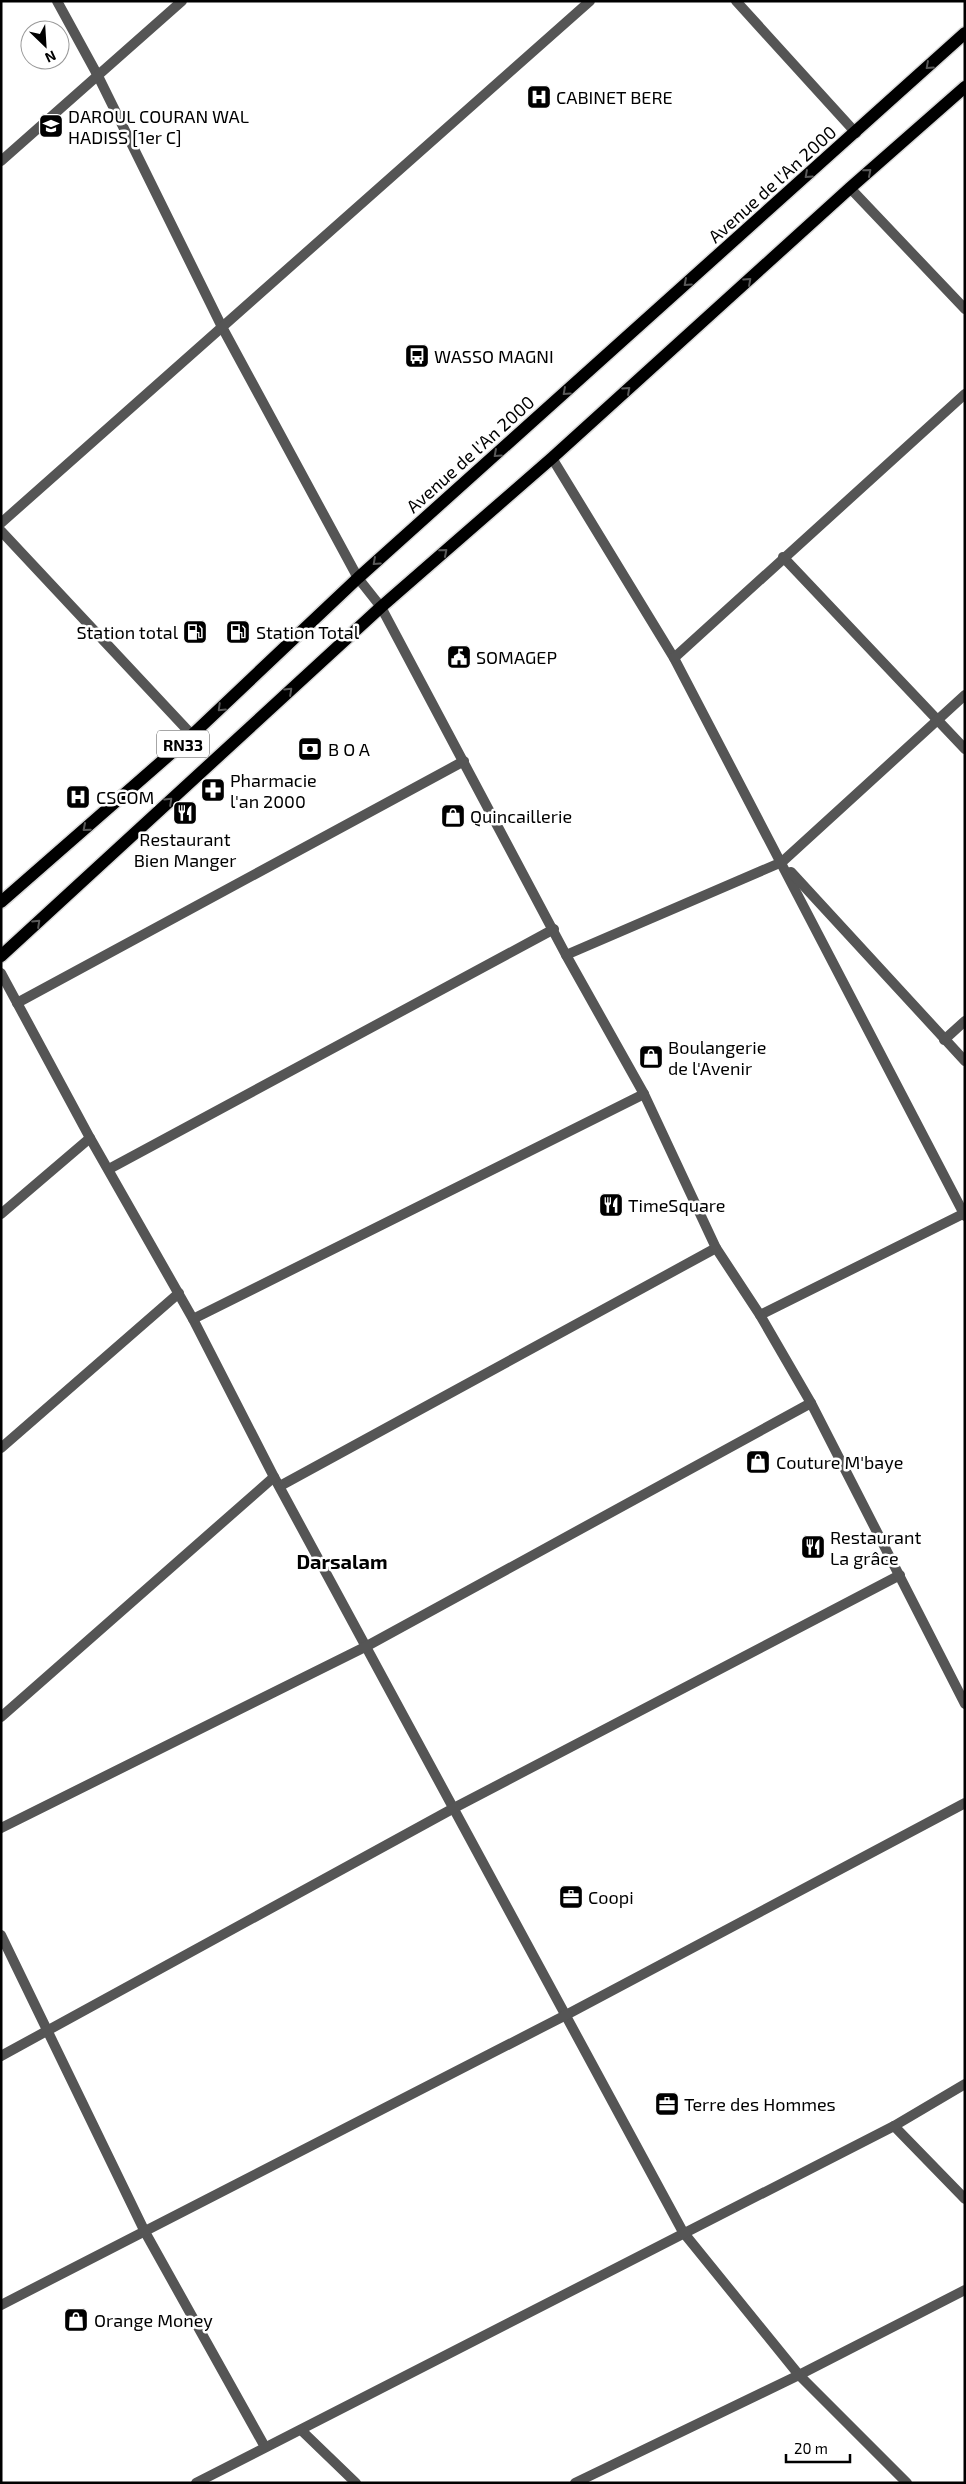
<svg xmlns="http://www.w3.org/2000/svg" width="966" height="2484" viewBox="0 0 966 2484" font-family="'Exo 2',sans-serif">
<rect width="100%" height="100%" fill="#fff"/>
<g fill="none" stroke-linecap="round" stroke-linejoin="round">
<defs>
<g id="primary">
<polyline points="1,902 192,735 358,578 965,33"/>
<polyline points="1,956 381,607 552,458 850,188 965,87"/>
</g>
</defs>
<use href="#primary" stroke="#dbdbdb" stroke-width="15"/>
<g stroke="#555" stroke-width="10">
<polyline points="57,1 98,76 222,327 358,578"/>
<polyline points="736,1 856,133"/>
<polyline points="1,161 182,1"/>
<polyline points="850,188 965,309"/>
<polyline points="552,458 674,658 965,1216"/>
<polyline points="1,523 590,1"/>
<polyline points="1,531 192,735"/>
<polyline points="783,557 965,749"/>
<polyline points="674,658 965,394"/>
<polyline points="791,872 965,1061"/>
<polyline points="566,955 782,862 965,695"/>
<polyline points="1,973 90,1138 193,1319 274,1477 683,2232 799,2375 907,2483"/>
<polyline points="17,1003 464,761"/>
<polyline points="944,1040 965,1021"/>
<polyline points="109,1169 554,929"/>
<polyline points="1,1214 90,1138"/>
<polyline points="760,1315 965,1213"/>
<polyline points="193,1319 644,1094"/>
<polyline points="1,1448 179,1293"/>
<polyline points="280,1486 716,1248"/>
<polyline points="1,1717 274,1477"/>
<polyline points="1,1828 367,1646 811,1403"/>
<polyline points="1,1935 145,2232 265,2447"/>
<polyline points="1,2056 454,1808 900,1575"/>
<polyline points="894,2126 965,2199"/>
<polyline points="301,2430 356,2483"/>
<polyline points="196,2483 894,2126 965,2084"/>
<polyline points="575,2483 799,2375 965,2290"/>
</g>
<g stroke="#555" stroke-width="10">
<polyline points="358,578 381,607 566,955 644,1094 716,1248 760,1315 811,1403 965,1704"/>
<polyline points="1,2305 566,2015 965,1803"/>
</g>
<use href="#primary" stroke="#000" stroke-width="12"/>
</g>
<defs><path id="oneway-chevron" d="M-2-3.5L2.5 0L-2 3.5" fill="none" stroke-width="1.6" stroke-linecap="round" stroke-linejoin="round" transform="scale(1.25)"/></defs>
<g stroke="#595959">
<use href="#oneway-chevron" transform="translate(929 66) rotate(138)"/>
<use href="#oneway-chevron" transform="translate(868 172) rotate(-41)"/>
<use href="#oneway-chevron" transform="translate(808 175) rotate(138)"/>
<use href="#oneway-chevron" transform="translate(748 281) rotate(-42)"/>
<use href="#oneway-chevron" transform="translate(687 283) rotate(138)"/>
<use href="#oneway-chevron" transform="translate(627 390) rotate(-42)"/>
<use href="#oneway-chevron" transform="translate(566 392) rotate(138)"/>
<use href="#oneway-chevron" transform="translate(497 454) rotate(138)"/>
<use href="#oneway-chevron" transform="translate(444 552) rotate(-41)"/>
<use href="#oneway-chevron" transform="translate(376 562) rotate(138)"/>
<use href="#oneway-chevron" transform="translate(289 691) rotate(-43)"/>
<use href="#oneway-chevron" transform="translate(221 708) rotate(136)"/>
<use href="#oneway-chevron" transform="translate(169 801) rotate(-43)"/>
<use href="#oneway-chevron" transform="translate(86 828) rotate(139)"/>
<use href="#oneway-chevron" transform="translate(37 923) rotate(-43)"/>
</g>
<defs>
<symbol id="hospital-square" viewBox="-11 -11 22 22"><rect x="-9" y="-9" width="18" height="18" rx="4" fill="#000" stroke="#fff"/><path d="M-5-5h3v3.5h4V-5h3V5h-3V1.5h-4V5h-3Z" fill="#fff"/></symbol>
<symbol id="school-square" viewBox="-11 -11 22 22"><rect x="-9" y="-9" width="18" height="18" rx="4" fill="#000" stroke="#fff"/><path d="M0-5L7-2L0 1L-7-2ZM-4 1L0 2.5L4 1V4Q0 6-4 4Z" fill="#fff"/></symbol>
<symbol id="bus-square" viewBox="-11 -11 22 22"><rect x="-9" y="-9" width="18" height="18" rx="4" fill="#000" stroke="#fff"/><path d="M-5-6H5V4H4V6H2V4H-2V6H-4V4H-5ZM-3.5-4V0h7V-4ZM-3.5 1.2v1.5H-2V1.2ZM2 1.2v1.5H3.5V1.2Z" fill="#fff"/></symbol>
<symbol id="fuel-square" viewBox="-11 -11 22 22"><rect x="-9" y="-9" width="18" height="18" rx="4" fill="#000" stroke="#fff"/><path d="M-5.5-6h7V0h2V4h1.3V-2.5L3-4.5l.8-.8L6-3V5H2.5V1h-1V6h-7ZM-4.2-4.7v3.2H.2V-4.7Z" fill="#fff"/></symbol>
<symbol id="civic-square" viewBox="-11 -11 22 22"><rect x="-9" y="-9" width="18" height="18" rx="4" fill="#000" stroke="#fff"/><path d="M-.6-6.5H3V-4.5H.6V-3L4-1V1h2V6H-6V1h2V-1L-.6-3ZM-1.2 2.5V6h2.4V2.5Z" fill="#fff"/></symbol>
<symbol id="bank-square" viewBox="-11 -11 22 22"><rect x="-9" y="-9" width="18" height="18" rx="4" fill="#000" stroke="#fff"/><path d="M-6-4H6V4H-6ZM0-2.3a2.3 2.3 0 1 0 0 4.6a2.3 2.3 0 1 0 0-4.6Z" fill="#fff"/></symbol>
<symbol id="pharmacy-square" viewBox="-11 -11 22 22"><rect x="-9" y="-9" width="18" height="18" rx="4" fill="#000" stroke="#fff"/><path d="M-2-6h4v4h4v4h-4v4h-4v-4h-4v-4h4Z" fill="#fff"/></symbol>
<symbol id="restaurant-square" viewBox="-11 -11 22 22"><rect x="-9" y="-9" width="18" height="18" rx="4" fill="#000" stroke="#fff"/><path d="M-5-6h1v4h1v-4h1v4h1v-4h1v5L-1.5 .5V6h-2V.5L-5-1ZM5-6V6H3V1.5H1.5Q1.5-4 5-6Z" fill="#fff"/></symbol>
<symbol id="shop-square" viewBox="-11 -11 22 22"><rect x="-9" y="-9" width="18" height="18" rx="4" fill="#000" stroke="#fff"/><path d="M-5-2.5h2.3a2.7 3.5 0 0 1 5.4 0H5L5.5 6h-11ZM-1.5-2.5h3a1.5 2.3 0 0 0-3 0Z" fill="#fff"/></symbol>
<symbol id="office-square" viewBox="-11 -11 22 22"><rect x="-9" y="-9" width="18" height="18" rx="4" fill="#000" stroke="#fff"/><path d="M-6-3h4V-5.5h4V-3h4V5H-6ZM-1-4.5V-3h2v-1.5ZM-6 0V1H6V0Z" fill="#fff"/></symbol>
</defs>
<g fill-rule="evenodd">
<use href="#hospital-square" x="525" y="83" width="28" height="28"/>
<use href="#school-square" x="37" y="112" width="28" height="28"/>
<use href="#bus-square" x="403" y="342" width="28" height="28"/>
<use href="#fuel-square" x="181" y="618" width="28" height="28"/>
<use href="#fuel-square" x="224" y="618" width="28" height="28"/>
<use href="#civic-square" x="445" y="643" width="28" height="28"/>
<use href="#bank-square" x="296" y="735" width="28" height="28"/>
<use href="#pharmacy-square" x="199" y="776" width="28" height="28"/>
<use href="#hospital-square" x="64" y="783" width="28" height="28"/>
<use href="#restaurant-square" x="171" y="799" width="28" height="28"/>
<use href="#shop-square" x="439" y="802" width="28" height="28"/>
<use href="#shop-square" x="637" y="1043" width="28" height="28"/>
<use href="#restaurant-square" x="597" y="1191" width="28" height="28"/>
<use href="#shop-square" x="744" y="1448" width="28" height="28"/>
<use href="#restaurant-square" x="799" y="1533" width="28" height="28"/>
<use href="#office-square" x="557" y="1883" width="28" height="28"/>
<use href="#office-square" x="653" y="2090" width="28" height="28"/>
<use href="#shop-square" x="62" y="2306" width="28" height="28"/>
</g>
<g text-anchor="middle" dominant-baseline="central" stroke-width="5" stroke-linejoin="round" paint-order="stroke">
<rect fill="#fff" stroke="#4c4c4c" stroke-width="1" x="157" y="730.5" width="52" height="27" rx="4"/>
<g font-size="16" font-weight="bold" fill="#000">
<text x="183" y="744">RN33</text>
</g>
<g font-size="18" fill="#000" stroke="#fff" text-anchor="start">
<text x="556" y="97">CABINET BERE</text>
<text x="68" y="116">DAROUL COURAN WAL<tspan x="68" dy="21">HADISS [1er C]</tspan></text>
<text x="434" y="356">WASSO MAGNI</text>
<text x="178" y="632" text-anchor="end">Station total</text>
<text x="256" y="632">Station Total</text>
<text x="476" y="657">SOMAGEP</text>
<text x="328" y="749">B O A</text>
<text x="230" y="780">Pharmacie<tspan x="230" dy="21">l'an 2000</tspan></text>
<text x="96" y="797">CSCOM</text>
<text x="470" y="816">Quincaillerie</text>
<text x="185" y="839" text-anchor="middle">Restaurant<tspan x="185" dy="21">Bien Manger</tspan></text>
<text x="668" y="1047">Boulangerie<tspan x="668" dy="21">de l'Avenir</tspan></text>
<text x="628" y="1205">TimeSquare</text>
<text x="776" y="1462">Couture M'baye</text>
<text x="830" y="1537">Restaurant<tspan x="830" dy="21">La grâce</tspan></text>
<text x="588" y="1897">Coopi</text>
<text x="684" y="2104">Terre des Hommes</text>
<text x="94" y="2320">Orange Money</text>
</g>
<g font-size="18" fill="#000" stroke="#fff">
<text transform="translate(772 184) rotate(-42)">Avenue de l'An 2000</text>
<text transform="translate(470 454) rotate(-42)">Avenue de l'An 2000</text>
</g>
<g font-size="20" font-weight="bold" fill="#000" stroke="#fff">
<text x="342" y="1561">Darsalam</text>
</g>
</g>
<rect width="966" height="2484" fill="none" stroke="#000000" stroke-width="5"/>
<g transform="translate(45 45) rotate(155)"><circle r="24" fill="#ffffff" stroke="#999999"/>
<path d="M0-4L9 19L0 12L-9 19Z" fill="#000000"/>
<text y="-8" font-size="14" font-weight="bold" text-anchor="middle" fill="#000000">N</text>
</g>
<path d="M786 2454v8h64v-8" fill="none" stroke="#000000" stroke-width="2.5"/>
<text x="794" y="2454" font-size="15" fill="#000000" stroke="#ffffff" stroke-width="4" paint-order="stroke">20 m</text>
</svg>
